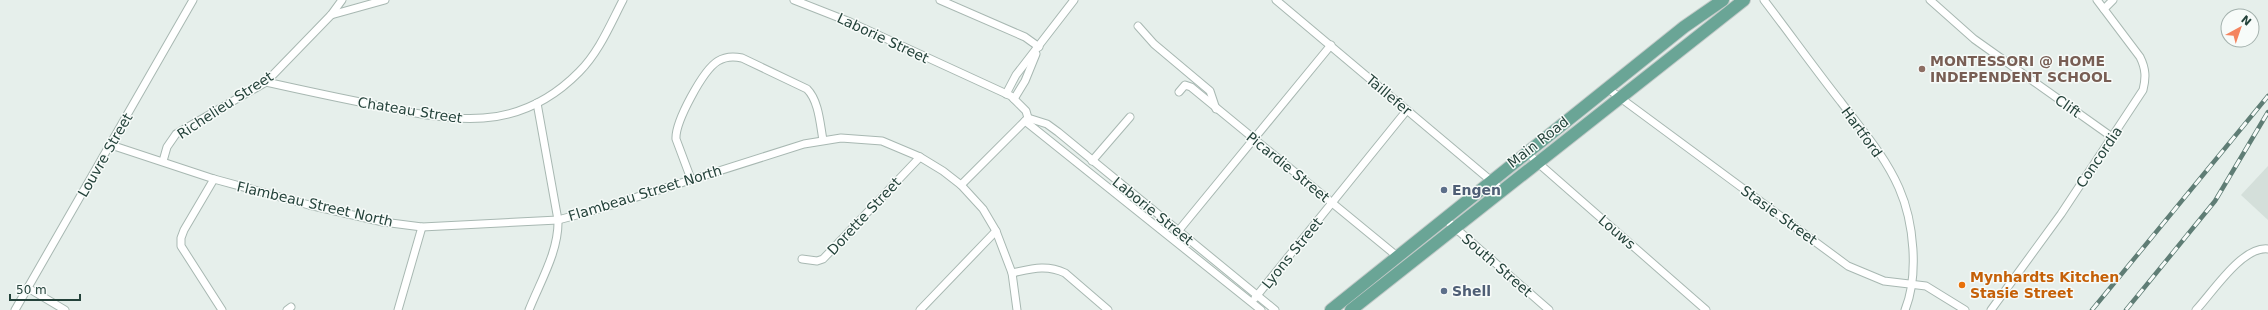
<svg xmlns="http://www.w3.org/2000/svg" width="2268" height="310" viewBox="0 0 2268 310" font-family="'DejaVu Sans',sans-serif">
<rect width="100%" height="100%" fill="#e6efeb"/>
<polygon fill="#d4dfda" points="2268,166 2268,220 2241,195"/>
<g fill="none" stroke-linecap="round" stroke-linejoin="round">
<defs>
<g id="street">
<polyline points="794,0 850,22 1011,96 1026,111 1028,118 961,185"/>
<polyline points="940,0 1025,37 1039,47"/>
<polyline points="1276,0 1502,190"/>
<path d="M1764,0C1790,34 1815,69 1841,102C1862,130 1885,156 1899,188C1914,222 1919,275 1905,310"/>
<polyline points="1930,0 1974,39 2112,137"/>
<polyline points="2104,9 2113,0"/>
<polyline points="331,15 385,0"/>
<polyline points="1138,26 1154,44 1210,91 1216,109"/>
<path d="M266,82C302,90 339,98 375,105C452,121 517,135 579,72C599,52 610,25 623,0"/>
<polyline points="1607,88 1848,266 1884,281 1926,286 1965,310"/>
<polyline points="1179,92 1185,85 1191,87 1398,257"/>
<polyline points="1006,94 1016,75 1074,0"/>
<polyline points="1014,99 1025,81 1036,54"/>
<polyline points="1028,118 1047,124 1058,132 1275,310"/>
<polyline points="1025,121 1261,310"/>
<polyline points="111,145 214,179 309,205 383,222 422,227 558,220 599,209 804,144 841,138 882,141 920,157 943,171 961,185 983,209 996,231 1012,273 1017,310"/>
<polyline points="1528,153 1537,162 1706,310"/>
<polyline points="163,161 167,147 176,134 266,82 331,15 342,0"/>
<polyline points="1092,161 1130,117"/>
<polyline points="214,179 184,230 181,238 181,246 222,310"/>
<path d="M691,179L676,139C675,122 703,70 718,61C726,56 733,56 742,58L807,89C819,101 820,124 823,140"/>
<polyline points="1445,219 1549,310"/>
<polyline points="1175,235 1331,45"/>
<polyline points="802,259 817,261 823,259 920,157"/>
<path d="M1012,273C1031,269 1046,264 1065,273L1108,310"/>
<polyline points="28,288 65,310"/>
<polyline points="1255,298 1407,110"/>
<polyline points="15,310 193,0"/>
<polyline points="287,310 291,307"/>
<polyline points="398,310 422,227"/>
<path d="M529,310C540,282 559,251 558,220L537,103"/>
<polyline points="920,310 996,231"/>
<path d="M1991,310L2061,214L2143,90C2146,78 2146,69 2140,57L2097,0"/>
<path d="M2196,310C2213,292 2242,246 2268,249"/>
</g>
<g id="primary">
<polyline points="1331,310 1684,27 1723,0"/>
<polyline points="1351,310 1744,0"/>
</g>
</defs>
<use href="#street" stroke="#a8b8b2" stroke-width="9"/>
<use href="#primary" stroke="#c2cac8" stroke-width="14"/>
<use href="#street" stroke="#fff" stroke-width="7"/>
<use href="#primary" stroke="#6aa596" stroke-width="12"/>
<defs>
<g id="rail">
<polyline points="2092,310 2268,96"/>
<polyline points="2126,310 2215,201 2268,112"/>
</g>
</defs>
<use href="#rail" stroke="#5f7d75" stroke-width="4.5"/>
<use href="#rail" stroke="#f7fbf9" stroke-width="3" stroke-dasharray="9" stroke-linecap="butt"/>
</g>
<circle fill="#8d6e63" stroke="#f7fbf9" stroke-width="1.5" cx="1922" cy="69" r="4"/>
<g fill="#5c6f8a" stroke="#f7fbf9" stroke-width="1.5">
<circle cx="1444" cy="190" r="4"/>
<circle cx="1444" cy="291" r="4"/>
</g>
<circle fill="#e8710a" stroke="#f7fbf9" stroke-width="1.5" cx="1962" cy="285" r="4"/>
<g text-anchor="middle" dominant-baseline="central" stroke-width="3" stroke-linejoin="round" paint-order="stroke">
<g font-size="14" fill="#24423a" stroke="#f7fbf9">
<text transform="translate(883 38) rotate(25)">Laborie Street</text>
<text transform="translate(1389 95) rotate(40)">Taillefer</text>
<text transform="translate(225 105) rotate(-33)">Richelieu Street</text>
<text transform="translate(2068 106) rotate(35)">Clift</text>
<text transform="translate(410 110) rotate(9)">Chateau Street</text>
<text transform="translate(1862 132) rotate(54)">Hartford</text>
<text transform="translate(1538 142) rotate(-38)">Main Road</text>
<text transform="translate(105 155) rotate(-60)">Louvre Street</text>
<text transform="translate(2099 157) rotate(-56)">Concordia</text>
<text transform="translate(1288 167) rotate(39)">Picardie Street</text>
<text transform="translate(645 193) rotate(-17)">Flambeau Street North</text>
<text transform="translate(315 204) rotate(13)">Flambeau Street North</text>
<text transform="translate(1153 211) rotate(39)">Laborie Street</text>
<text transform="translate(1779 215) rotate(36)">Stasie Street</text>
<text transform="translate(864 216) rotate(-47)">Dorette Street</text>
<text transform="translate(1617 232) rotate(41)">Louws</text>
<text transform="translate(1292 253) rotate(-51)">Lyons Street</text>
<text transform="translate(1497 265) rotate(41)">South Street</text>
</g>
<g font-size="14" font-weight="bold" fill="#785e54" stroke="#f7fbf9" text-anchor="start">
<text x="1930" y="61">MONTESSORI @ HOME<tspan x="1930" dy="16">INDEPENDENT SCHOOL</tspan></text>
</g>
<g font-size="14" font-weight="bold" fill="#4e5e75" stroke="#f7fbf9" text-anchor="start">
<text x="1452" y="190">Engen</text>
<text x="1452" y="291">Shell</text>
</g>
<g font-size="14" font-weight="bold" fill="#c56008" stroke="#f7fbf9" text-anchor="start">
<text x="1970" y="277">Mynhardts Kitchen<tspan x="1970" dy="16">Stasie Street</tspan></text>
</g>
</g>
<g transform="translate(2240 28) rotate(40)"><circle r="19" fill="#f7fbf9" stroke="#a3b1ad"/>
<path d="M0-3L7 15L0 10L-7 15Z" fill="#f4845f"/>
<text y="-6" font-size="11" font-weight="bold" text-anchor="middle" fill="#24423a">N</text>
</g>
<path d="M10 294v6h70v-6" fill="none" stroke="#24423a" stroke-width="2"/>
<text x="16" y="294" font-size="12" fill="#24423a" stroke="#f7fbf9" stroke-width="3" paint-order="stroke">50 m</text>
</svg>
